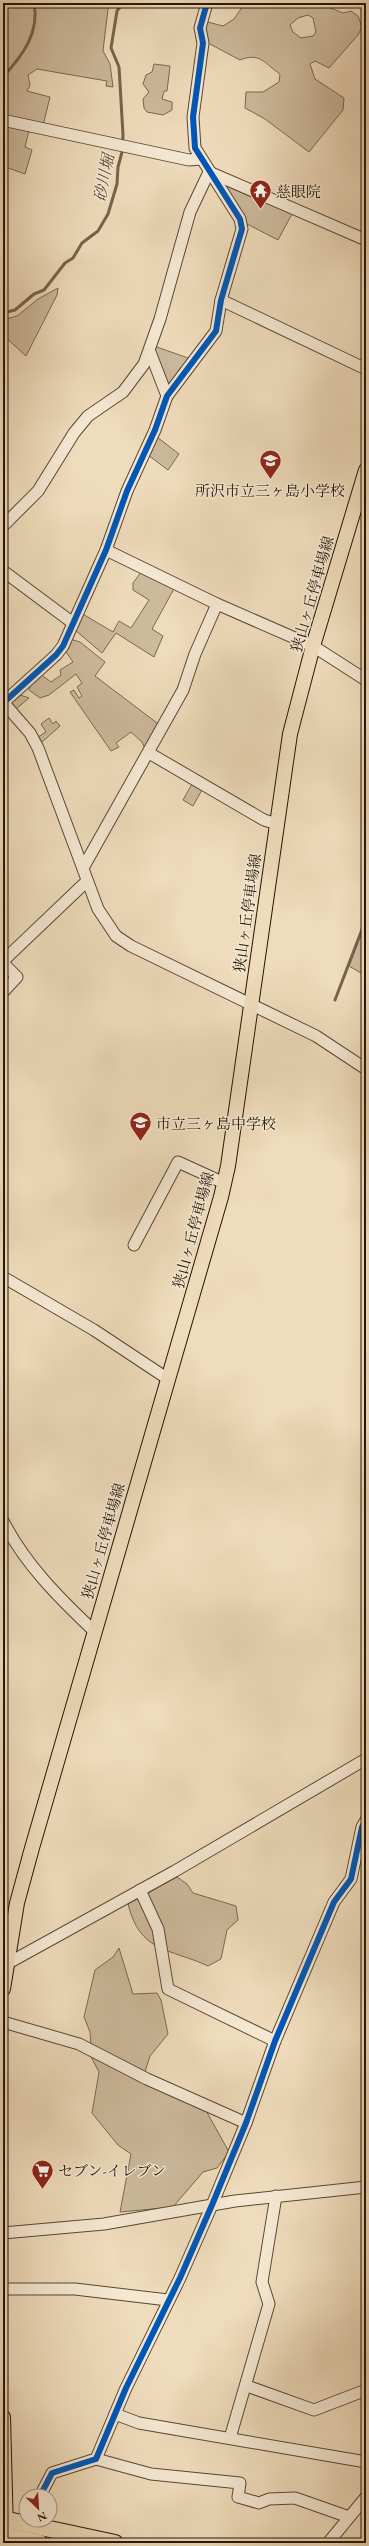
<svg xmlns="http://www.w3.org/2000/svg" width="369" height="2546" viewBox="0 0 369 2546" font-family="'EB Garamond','Noto Serif JP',serif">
<rect width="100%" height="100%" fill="#efdcbc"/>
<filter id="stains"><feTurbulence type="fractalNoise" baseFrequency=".005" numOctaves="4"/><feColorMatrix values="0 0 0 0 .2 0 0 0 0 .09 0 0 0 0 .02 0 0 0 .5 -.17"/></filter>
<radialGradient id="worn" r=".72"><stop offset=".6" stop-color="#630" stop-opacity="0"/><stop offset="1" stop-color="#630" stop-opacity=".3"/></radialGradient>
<g fill="#cdba9d" stroke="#7a6852" fill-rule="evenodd">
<polygon points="4,3 113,3 108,9 103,51 110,64 113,87 106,86 107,81 37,69 28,75 30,85 27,91 50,97 43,126 3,119"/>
<path d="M245,3H318L343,13L351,11L358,16L362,27L358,35L329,68L315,61L310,64L315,79L344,98L343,110L309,152L265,119L245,108L246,92H263L279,82L280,74C264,63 260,52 240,60L208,43L204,21L223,26L234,19ZM308,15L313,18L316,32L313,36L301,38L293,32L290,25L298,18Z"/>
<polygon points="154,64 170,66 167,91 164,91 162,99 172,102 172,110 163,115 147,112 144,108 143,99 149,92 143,84 146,75 152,72"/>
<polygon points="7,124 29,130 25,147 32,150 25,174 3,166 3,130"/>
<polygon points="220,180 293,212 278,240 245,223"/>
<polygon points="58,288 57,295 26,356 3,335 3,320 17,316 38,299"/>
<polygon points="154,346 191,359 170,387 165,385"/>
<polygon points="157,437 179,454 168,470 148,455"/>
<polygon points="142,571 175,587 152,629 163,636 154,657 116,633 102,653 75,630 81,613 113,632 119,621 131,628 149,600 133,590 133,583"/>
<polygon points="70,639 80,642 105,662 95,676 161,726 146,751 142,742 131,732 116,743 119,747 111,751 70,692 74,690 79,698 82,696 77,687 82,683 76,674 49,695 40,698 29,690 29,684 39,673 51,682 61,675 60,670 73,662 64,649"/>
<polygon points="17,694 29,698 16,709 11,704 11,699"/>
<polygon points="49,718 53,724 56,721 60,726 41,743 38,737 46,732 41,724"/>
<polygon points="193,782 203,788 193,806 183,800"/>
<polygon points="361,935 366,936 366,976 349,966"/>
<path d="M177,1877L187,1884L193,1893L236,1906L238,1920L227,1930L221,1959L208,1966C169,1948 140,1953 128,1904Z"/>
<polygon points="119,1948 133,1994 157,1993 161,2000 168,2034 150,2056 142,2081 204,2107 229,2152 217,2168 203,2172 173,2207 120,2212 131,2154 118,2145 92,2113 99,2072 92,2059 90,2032 84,2017 95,1970 113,1957"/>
</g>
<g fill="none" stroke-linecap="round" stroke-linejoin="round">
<g stroke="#76644e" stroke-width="3">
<path d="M3,77C22,56 40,33 34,3"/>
<polyline points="3,313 15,310 34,294 44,290 65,263 73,258 82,243 98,231 108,214 117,184 118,167 122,152 123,135 119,67 111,48 117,11 123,3"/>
<polyline points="335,1000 366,919"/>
</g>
<defs>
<g id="minor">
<polyline points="7,121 189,160 200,159"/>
<polyline points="221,300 366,369"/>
<polyline points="150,352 167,396"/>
<polyline points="3,526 38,491 74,433 88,416 123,392 144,364 160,319 190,212 209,172 366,240"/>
<polyline points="106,550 217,604 313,646 366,680"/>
<polyline points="3,571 73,623"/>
<polyline points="3,702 30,733 38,748 98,909 116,936 131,946 316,1036 366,1069"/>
<polyline points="3,703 56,655 63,646 106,550 127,491 155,430 167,396 216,331 221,300 242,229 240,219 195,148 193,117 203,43 200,28 207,3"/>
<polyline points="149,753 264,820 277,824"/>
<polyline points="83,868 183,690 195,654 217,604"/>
<polyline points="3,961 87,881"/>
<polyline points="3,963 17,977 3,992"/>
<polyline points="134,1245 178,1162 224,1183"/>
<polyline points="3,1277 94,1330 168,1379"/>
<path d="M3,1521C25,1564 59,1598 94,1631"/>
<polyline points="140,1890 158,1929 168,1989 275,2041"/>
<polyline points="3,1966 175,1871 366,1759"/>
<polyline points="3,2022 79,2044 147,2079 246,2123"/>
<polyline points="3,2233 104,2224 235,2201 366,2187"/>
<polyline points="3,2289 75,2289 168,2300"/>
<polyline points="247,2386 314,2410 366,2390"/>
<polyline points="115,2414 139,2423 366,2462"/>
<polyline points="230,2438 269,2304 262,2282 276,2196"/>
<polyline points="96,2459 151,2474 240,2483 238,2497 259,2503 269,2499 295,2498 349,2517"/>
<polyline points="40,2496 52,2473 96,2459 126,2388 180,2278 212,2205 246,2123 275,2041 334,1902 351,1879 362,1827 366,1820"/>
<polyline points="328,2543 366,2497"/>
</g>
<g id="major">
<polyline points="3,1989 17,1903 32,1848 221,1197 228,1166 290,734 313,646 366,470"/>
<polyline points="3,2417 6,2531"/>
</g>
<g id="highway">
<polyline points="3,2519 115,2543"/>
<polyline points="3,2535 40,2543"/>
</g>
</defs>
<use href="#minor" stroke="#584734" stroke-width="13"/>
<use href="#major" stroke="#261507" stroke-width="16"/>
<use href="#highway" stroke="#261507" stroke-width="18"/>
<use href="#minor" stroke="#f5e8d3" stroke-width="11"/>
<use href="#major" stroke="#efdcbc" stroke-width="14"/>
<use href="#highway" stroke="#efdcbc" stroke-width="16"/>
<defs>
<g id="cycleway">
<polyline points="3,703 56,655 63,646 106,550 127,491 155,430 167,396 216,331 221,300 242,229 240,219 195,148 193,117 203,43 200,28 207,3"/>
<polyline points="40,2496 52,2473 96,2459 126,2388 180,2278 212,2205 246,2123 275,2041 334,1902 351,1879 362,1827 366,1820"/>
</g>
</defs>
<use href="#cycleway" stroke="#f5e8d3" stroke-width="8"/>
<use href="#cycleway" stroke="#0057b8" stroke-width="6"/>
</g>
<defs>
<symbol id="temple-pin" viewBox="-11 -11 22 30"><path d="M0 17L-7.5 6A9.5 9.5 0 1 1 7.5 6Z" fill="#8f2418" stroke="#f5e8d3"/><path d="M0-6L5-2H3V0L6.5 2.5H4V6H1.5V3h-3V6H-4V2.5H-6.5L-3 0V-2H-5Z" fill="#fff"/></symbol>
<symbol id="school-pin" viewBox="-11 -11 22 30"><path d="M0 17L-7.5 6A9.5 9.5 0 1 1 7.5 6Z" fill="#8f2418" stroke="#f5e8d3"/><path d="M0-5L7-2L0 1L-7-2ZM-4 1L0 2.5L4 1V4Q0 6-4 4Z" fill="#fff"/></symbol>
<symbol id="supermarket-pin" viewBox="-11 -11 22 30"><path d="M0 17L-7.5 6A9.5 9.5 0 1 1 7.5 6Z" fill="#8f2418" stroke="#f5e8d3"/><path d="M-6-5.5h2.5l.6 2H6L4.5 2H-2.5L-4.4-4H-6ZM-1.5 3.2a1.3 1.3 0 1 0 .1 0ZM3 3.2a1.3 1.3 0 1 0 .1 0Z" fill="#fff"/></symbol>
</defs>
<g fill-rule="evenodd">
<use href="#temple-pin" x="248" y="178" width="25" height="34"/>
<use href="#school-pin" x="258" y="448" width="25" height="34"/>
<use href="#school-pin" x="128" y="1110" width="25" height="34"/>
<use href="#supermarket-pin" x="30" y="2158" width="25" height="34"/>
</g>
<g text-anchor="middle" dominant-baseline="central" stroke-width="3" stroke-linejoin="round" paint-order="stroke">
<g font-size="15" fill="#261507" stroke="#f5e8d3" text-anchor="start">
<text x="276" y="191">慈眼院</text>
<text x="270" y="490" text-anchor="middle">所沢市立三ヶ島小学校</text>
<text x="156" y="1123">市立三ヶ島中学校</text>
<text x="58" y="2170">セブン-イレブン</text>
</g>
<g font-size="15" fill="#261507" stroke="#f5e8d3">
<text transform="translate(312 594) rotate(-74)">狭山ヶ丘停車場線</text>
<text transform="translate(247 913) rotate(-82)">狭山ヶ丘停車場線</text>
<text transform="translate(193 1230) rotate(-75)">狭山ヶ丘停車場線</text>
<text transform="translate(103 1541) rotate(-74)">狭山ヶ丘停車場線</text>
</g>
<g font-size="16" font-style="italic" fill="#5b4937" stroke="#f5e8d3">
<text transform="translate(104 178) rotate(-79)">砂川堀</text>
</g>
</g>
<rect width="369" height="2546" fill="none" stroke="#efdcbc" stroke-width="16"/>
<rect x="4" y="4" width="361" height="2538" fill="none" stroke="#261507" stroke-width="2"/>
<rect x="8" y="8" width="353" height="2530" fill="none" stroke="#261507"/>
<g transform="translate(38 2508) rotate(155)"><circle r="19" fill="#f5e8d3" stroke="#a29481"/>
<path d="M0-3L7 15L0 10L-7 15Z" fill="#8f2418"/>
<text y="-6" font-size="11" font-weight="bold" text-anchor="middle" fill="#261507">N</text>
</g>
<rect width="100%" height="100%" filter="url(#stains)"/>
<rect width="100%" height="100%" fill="url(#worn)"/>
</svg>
